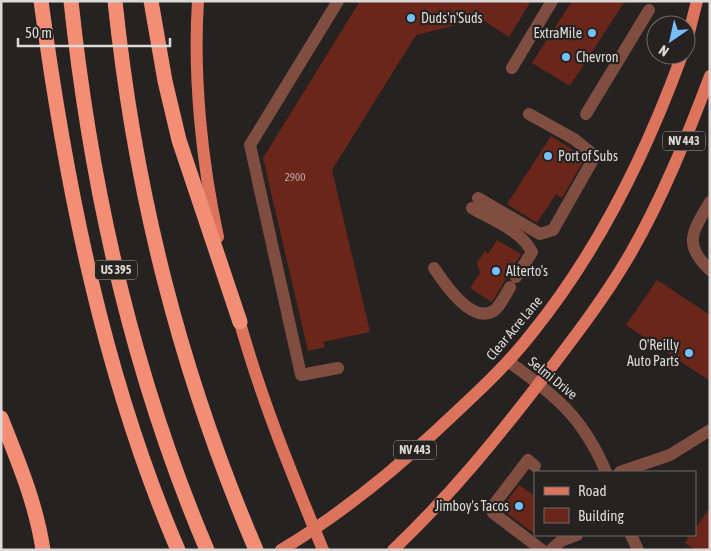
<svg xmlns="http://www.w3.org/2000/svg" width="711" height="551" viewBox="0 0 711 551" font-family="'Asap Condensed',sans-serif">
<rect width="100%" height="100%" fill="#252221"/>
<g fill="#6a2618">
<polygon points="360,1 531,1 509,37 481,19 416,35 332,170 370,332 323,342 325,347 308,351 263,158"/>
<polygon points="572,1 625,1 570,86 532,63"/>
<polygon points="551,136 585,158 562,198 556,194 537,223 507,204"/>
<polygon points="497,240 521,254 492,302 470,288 480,273 477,263 485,251 488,254"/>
<polygon points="657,280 710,315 710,381 626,325"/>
<polygon points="519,485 535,496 535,534 501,509"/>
<polygon points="710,507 710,550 695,550 685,543 690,535 695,535 695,529"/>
</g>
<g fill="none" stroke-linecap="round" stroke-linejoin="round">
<g stroke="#804d41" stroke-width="12">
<polyline points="512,68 552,1"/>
<polyline points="586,114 649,10"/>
<polyline points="478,198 540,234 553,230 595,156 574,139 529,114"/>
<path d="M710,202C693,231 682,244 710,270"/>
<path d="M472,208C492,220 521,230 532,252L516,277"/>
<path d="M434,268C444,283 475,330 497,308C502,302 506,294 510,287"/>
<polyline points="338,368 301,375 250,145 338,1"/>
<polyline points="535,466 528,460 492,507 493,513 542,550"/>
<polyline points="620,472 670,455 710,430"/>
<polyline points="551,550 561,541 577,535"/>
</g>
<g stroke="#804d41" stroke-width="12">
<path d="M508,361C555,395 583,417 606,472"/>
<polyline points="631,535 638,550"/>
</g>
<g stroke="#dc735c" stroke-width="12">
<path d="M198,1C193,77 202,164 218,237"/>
<polyline points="686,44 697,1"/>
<path d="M237,312C259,394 291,472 323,550"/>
<path d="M281,550C338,516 389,475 437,430C470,399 504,369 532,333C599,250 646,154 682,55"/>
<path d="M393,550C450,496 499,436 547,373C576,335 605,297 629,256C662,199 687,137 710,76"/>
</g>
<g stroke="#f28d76" stroke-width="15">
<path d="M41,1C66,186 104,378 178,550"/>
<path d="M71,1C91,189 133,376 207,550"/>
<path d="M115,1C135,193 180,372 256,550"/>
<polyline points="151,1 165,81 179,140 240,322"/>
<path d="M1,418C18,461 36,503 43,550"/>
</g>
</g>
<g fill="#78bff7" stroke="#252221" stroke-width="2">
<circle cx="411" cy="18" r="5"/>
<circle cx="592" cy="33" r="5"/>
<circle cx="566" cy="57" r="5"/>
<circle cx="548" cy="156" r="5"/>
<circle cx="496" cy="271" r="5"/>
<circle cx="689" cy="353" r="5"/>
<circle cx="519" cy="506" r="5"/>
</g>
<g text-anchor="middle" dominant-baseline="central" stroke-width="4.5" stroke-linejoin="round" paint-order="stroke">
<g font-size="11" fill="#bfaca8">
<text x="295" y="177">2900</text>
</g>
<g fill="#252221" stroke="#a4a2a1" stroke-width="1">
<rect x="663" y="131.5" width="42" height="19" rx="4"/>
<rect x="95" y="260.5" width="42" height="19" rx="4"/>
<rect x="394" y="440.5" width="42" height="19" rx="4"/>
</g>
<g font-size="12" font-weight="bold" fill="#dbd9d8">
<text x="684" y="141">NV 443</text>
<text x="116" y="270">US 395</text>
<text x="415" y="450">NV 443</text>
</g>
<g font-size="14" fill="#dbd9d8" stroke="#252221" text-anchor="start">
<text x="421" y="18">Duds'n'Suds</text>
<text x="582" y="33" text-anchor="end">ExtraMile</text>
<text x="576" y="57">Chevron</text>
<text x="558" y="156">Port of Subs</text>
<text x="506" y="271">Alterto's</text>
<text x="679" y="345" text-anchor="end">O'Reilly<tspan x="679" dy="16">Auto Parts</tspan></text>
<text x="509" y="506" text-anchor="end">Jimboy's Tacos</text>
</g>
<g font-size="14" fill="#dbd9d8" stroke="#252221">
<text transform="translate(514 328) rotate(-50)">Clear Acre Lane</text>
<text transform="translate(553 378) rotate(39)">Selmi Drive</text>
</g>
</g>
<rect width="711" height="551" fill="none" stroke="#dbd9d8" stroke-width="5"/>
<rect x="534" y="471" width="162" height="65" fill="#252221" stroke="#6e6b6a"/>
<rect x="544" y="487" width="25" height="8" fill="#dc735c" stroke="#6e6b6a"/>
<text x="578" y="496" font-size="15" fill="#dbd9d8">Road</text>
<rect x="544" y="508" width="25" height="15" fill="#6a2618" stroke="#6e6b6a"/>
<text x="578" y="521" font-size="15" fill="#dbd9d8">Building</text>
<g transform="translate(671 40) rotate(214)"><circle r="24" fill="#252221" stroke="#6e6b6a"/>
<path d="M0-4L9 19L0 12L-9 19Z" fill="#78bff7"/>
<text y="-8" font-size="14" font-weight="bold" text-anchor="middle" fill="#dbd9d8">N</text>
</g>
<path d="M18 38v8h152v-8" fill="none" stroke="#dbd9d8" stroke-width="2.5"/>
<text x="25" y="38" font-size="15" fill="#dbd9d8" stroke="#252221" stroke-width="4" paint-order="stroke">50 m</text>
</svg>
